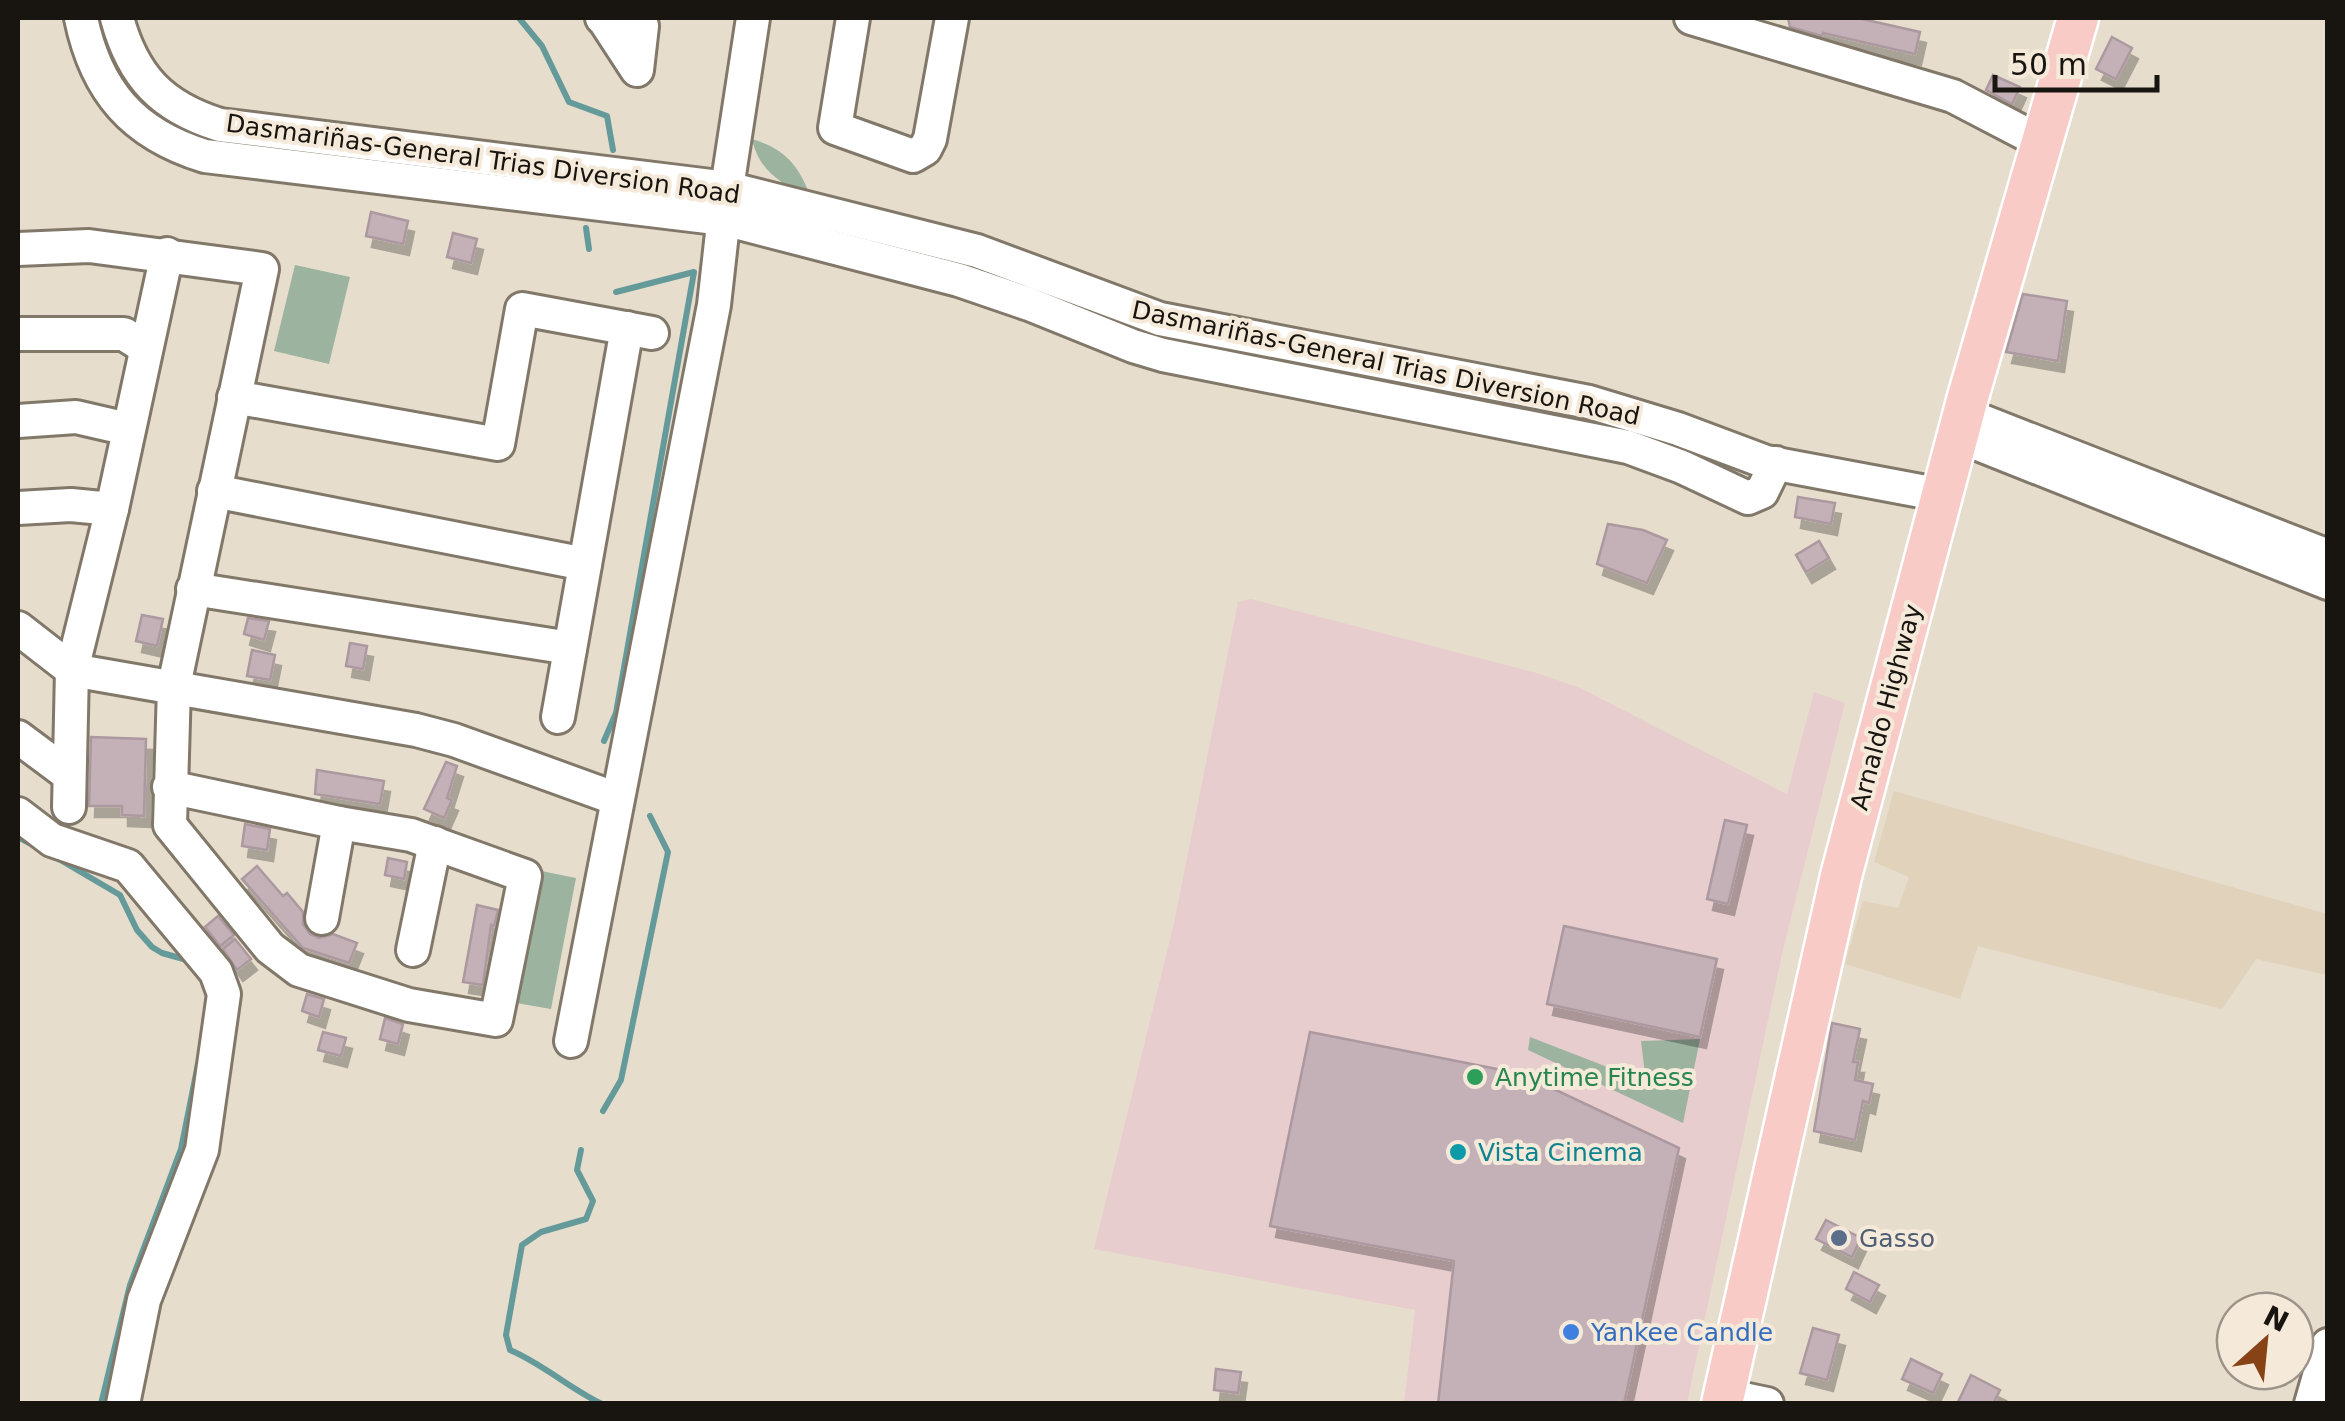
<svg xmlns="http://www.w3.org/2000/svg" width="2345" height="1421" viewBox="0 0 2345 1421" font-family="'DejaVu Sans',sans-serif">
<defs>
<filter id="shadow"><feDropShadow dx="6" dy="11" stdDeviation="0" flood-color="#0004"/></filter>
</defs>
<rect width="100%" height="100%" fill="#e7ddcd"/>
<polygon fill="#e8cdce" points="1251,599 1537,673 1580,688 1787,794 1814,692 1845,703 1782,954 1687,1403 1404,1403 1415,1310 1094,1249 1174,923 1238,602"/>
<polygon fill="#e0d2bb" points="1894,791 2327,914 2327,975 2256,959 2222,1009 1978,946 1960,999 1845,964 1863,901 1898,908 1909,877 1874,862"/>
<g fill="#9bb39f">
<path d="M752,139C787,150 799,166 812,200C783,183 760,174 752,139Z"/>
<polygon points="295,265 350,277 329,364 274,351"/>
<polygon points="541,871 576,878 551,1009 516,1003"/>
<polygon points="1530,1037 1646,1082 1641,1041 1700,1039 1683,1123 1528,1050"/>
</g>
<g fill="none" stroke-linecap="round" stroke-linejoin="round">
<g stroke="#659a9b" stroke-width="6">
<polyline points="519,18 542,46 569,102 607,116 613,150"/>
<polyline points="586,228 589,249"/>
<polyline points="604,741 616,713 694,272 616,292"/>
<polyline points="18,837 33,845"/>
<polyline points="57,858 120,895 137,930 152,947 162,953 187,960"/>
<polyline points="603,1111 621,1080 668,852 650,816"/>
<path d="M581,1150L577,1170L593,1201L586,1219L541,1232L522,1245L506,1335L510,1350C543,1364 569,1388 602,1404"/>
<polyline points="101,1404 130,1285 181,1149 198,1064"/>
</g>
</g>
<g fill="#c4b0b7" stroke="#ac99a0" stroke-width="2.5" filter="url(#shadow)">
<polygon points="1788,18 1858,18 1920,32 1915,54 1823,33 1822,36 1790,27"/>
<polygon points="2112,37 2132,48 2116,79 2096,69"/>
<polygon points="1993,75 2020,87 2012,104 1986,90"/>
<polygon points="371,212 408,221 403,244 366,236"/>
<polygon points="453,233 477,239 471,263 447,257"/>
<polygon points="2023,294 2067,301 2058,361 2006,352"/>
<polygon points="1798,497 1835,503 1831,524 1795,517"/>
<polygon points="1608,524 1643,530 1667,540 1647,583 1597,564"/>
<polygon points="1819,541 1829,558 1806,572 1796,555"/>
<polygon points="142,615 163,619 157,646 136,641"/>
<polygon points="248,618 269,621 264,640 244,634"/>
<polygon points="350,643 367,646 363,669 346,666"/>
<polygon points="252,650 275,655 270,680 247,676"/>
<polygon points="91,737 146,739 144,816 122,815 122,806 89,806"/>
<polygon points="446,762 457,766 447,798 452,800 444,818 424,809"/>
<polygon points="317,770 384,781 380,804 315,794"/>
<polygon points="1725,820 1747,825 1728,904 1707,899"/>
<polygon points="245,824 270,829 267,850 242,846"/>
<polygon points="388,858 407,862 404,879 385,875"/>
<polygon points="257,866 283,896 287,893 303,912 303,924 310,934 319,938 333,934 357,943 349,963 303,948 242,879"/>
<polygon points="477,905 498,910 494,926 491,925 483,985 463,982"/>
<polygon points="218,916 234,935 220,946 205,927"/>
<polygon points="1564,926 1717,959 1700,1037 1547,1004"/>
<polygon points="235,939 251,959 237,970 223,949"/>
<polygon points="307,994 324,999 319,1017 302,1011"/>
<polygon points="385,1018 403,1024 398,1044 380,1039"/>
<polygon points="1832,1023 1860,1029 1853,1062 1858,1062 1855,1080 1873,1084 1869,1103 1863,1101 1855,1140 1814,1131"/>
<polygon points="323,1032 346,1038 341,1056 318,1050"/>
<polygon points="1310,1032 1522,1074 1679,1148 1624,1404 1438,1404 1454,1261 1270,1226"/>
<polygon points="1826,1220 1861,1238 1852,1257 1816,1239"/>
<polygon points="1854,1272 1879,1285 1870,1302 1846,1289"/>
<polygon points="1813,1328 1839,1335 1827,1380 1800,1373"/>
<polygon points="1911,1359 1942,1374 1933,1393 1902,1379"/>
<polygon points="1216,1369 1241,1372 1238,1393 1214,1390"/>
<polygon points="1971,1375 2000,1390 1993,1404 1957,1404"/>
</g>
<g fill="none" stroke-linecap="round" stroke-linejoin="round">
<defs>
<g id="minor">
<path d="M81,18C96,91 133,134 205,156L724,219L959,280L1029,304L1133,346L1163,355L1628,447L1682,467L1748,498L1762,492L1776,463"/>
<path d="M117,18C133,77 162,107 220,125L727,188L977,251L1160,319L1589,402L1678,429L1766,462L1942,495"/>
<polyline points="602,18 605,21 637,70 642,26 605,21"/>
<polyline points="853,18 835,128 913,156 925,149 930,139 952,18"/>
<polyline points="1691,18 1953,96 2043,143"/>
<polyline points="18,249 89,246 262,269 174,686 170,825 270,948 299,970 409,1005 496,1020 525,876 411,835 339,823 169,787"/>
<polyline points="18,334 124,334 146,348"/>
<polyline points="234,397 498,444 522,309 652,333"/>
<polyline points="1964,414 2328,556"/>
<polyline points="18,421 76,417 128,429"/>
<polyline points="1958,436 2328,583"/>
<polyline points="214,491 585,564"/>
<polyline points="18,508 71,505 112,509"/>
<polyline points="193,589 570,648"/>
<polyline points="18,628 72,670 416,730 454,740 617,799"/>
<polyline points="558,717 627,328"/>
<polyline points="18,737 69,775"/>
<polyline points="69,807 72,670 112,509 167,254"/>
<polyline points="18,814 52,840 128,866 216,972 224,994 202,1150 144,1300 123,1404"/>
<polyline points="322,918 339,823"/>
<polyline points="413,950 435,843"/>
<polyline points="571,1041 714,305 727,188 753,18"/>
<polyline points="1724,1395 1767,1404"/>
<polyline points="2311,1404 2328,1345"/>
</g>
<polyline id="major" points="1722,1404 1841,876 1968,397 2078,18"/>
</defs>
<use href="#minor" stroke="#817869" stroke-width="38"/>
<use href="#major" stroke="#fff" stroke-width="45"/>
<use href="#minor" stroke="#fff" stroke-width="32"/>
<use href="#major" stroke="#f8cbc7" stroke-width="40"/>
</g>
<circle fill="#2e9e5b" stroke="#f5eada" stroke-width="4" cx="1475" cy="1077" r="10"/>
<circle fill="#0f9aa8" stroke="#f5eada" stroke-width="4" cx="1458" cy="1152" r="10"/>
<circle fill="#5c6f8a" stroke="#f5eada" stroke-width="4" cx="1839" cy="1238" r="10"/>
<circle fill="#3f7fe0" stroke="#f5eada" stroke-width="4" cx="1571" cy="1332" r="10"/>
<g text-anchor="middle" dominant-baseline="central" stroke-width="8" stroke-linejoin="round" paint-order="stroke">
<g font-size="25" fill="#18140f" stroke="#f5eada">
<text transform="translate(483 159) rotate(8)">Dasmariñas-General Trias Diversion Road</text>
<text transform="translate(1386 363) rotate(12)">Dasmariñas-General Trias Diversion Road</text>
<text transform="translate(1886 707) rotate(-75)">Arnaldo Highway</text>
</g>
<g font-size="25" fill="#27864d" stroke="#f5eada" text-anchor="start">
<text x="1495" y="1077">Anytime Fitness</text>
</g>
<g font-size="25" fill="#0d838f" stroke="#f5eada" text-anchor="start">
<text x="1478" y="1152">Vista Cinema</text>
</g>
<g font-size="25" fill="#4e5e75" stroke="#f5eada" text-anchor="start">
<text x="1859" y="1238">Gasso</text>
</g>
<g font-size="25" fill="#366cbe" stroke="#f5eada" text-anchor="start">
<text x="1591" y="1332">Yankee Candle</text>
</g>
</g>
<rect width="2345" height="1421" fill="none" stroke="#18140f" stroke-width="40"/>
<g transform="translate(2265 1341) rotate(27)"><circle r="48" fill="#f5eada" stroke="#9d9489" stroke-width="2.5"/>
<path d="M0-8L18 38L0 25L-18 38Z" fill="#874316"/>
<text y="-15" font-size="28" font-weight="bold" text-anchor="middle" fill="#18140f">N</text>
</g>
<path d="M1995 75v15h162v-15" fill="none" stroke="#18140f" stroke-width="5"/>
<text x="2010" y="75" font-size="30" fill="#18140f" stroke="#f5eada" stroke-width="8" paint-order="stroke">50 m</text>
</svg>
